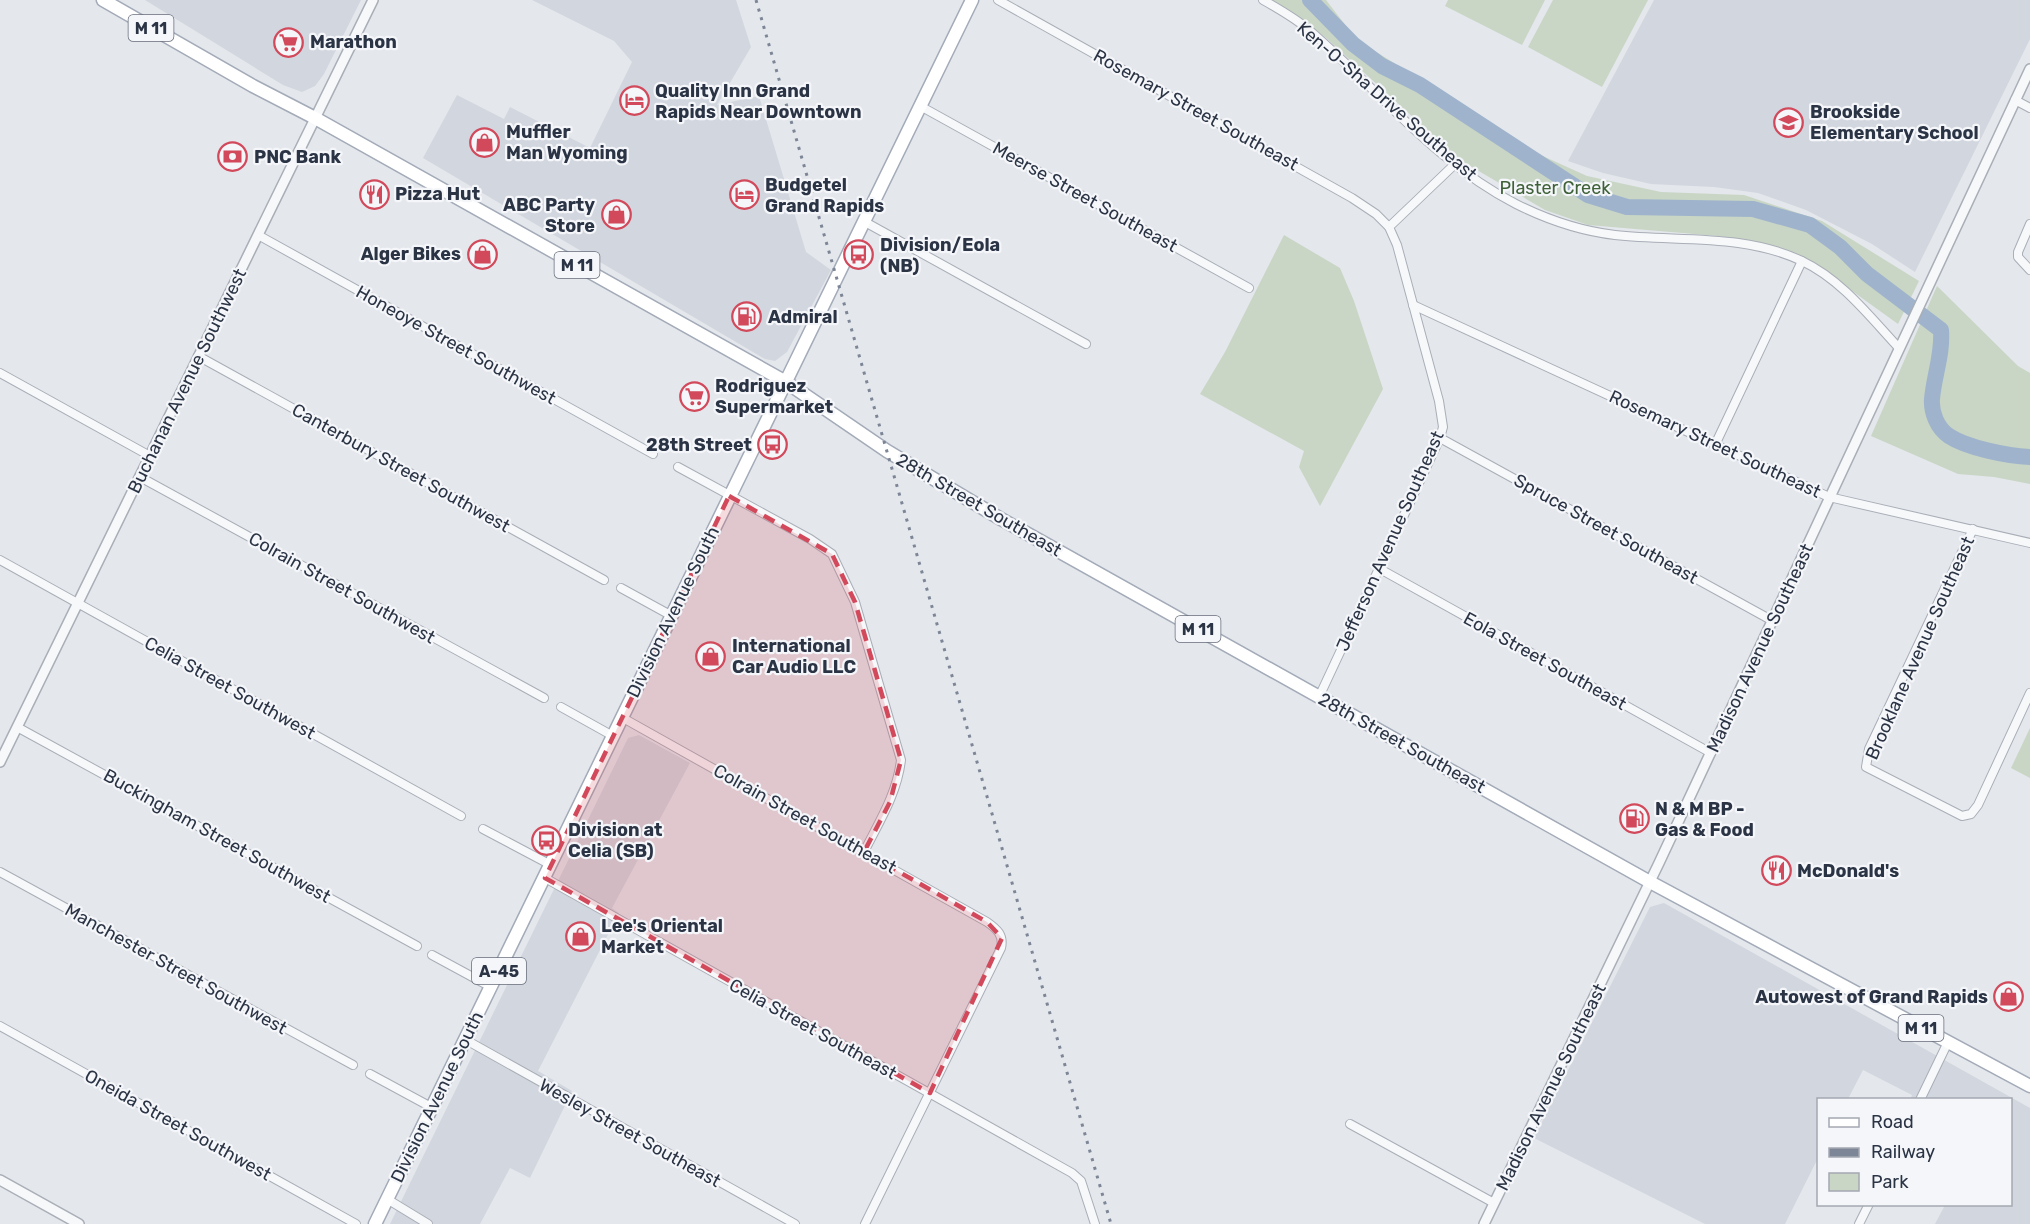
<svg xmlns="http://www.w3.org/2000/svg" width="2030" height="1224" viewBox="0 0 2030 1224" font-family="Rubik,sans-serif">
<rect width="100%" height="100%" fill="#e4e7ec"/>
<g fill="#d2d6de">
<polygon points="145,0 361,0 324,74 315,86 302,92 283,85"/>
<polygon points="532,0 736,0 751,47 717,105 759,96 806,252 831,270 787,352 775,361 765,359 423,158 457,95 504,119 510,107 590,148 632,62 614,41"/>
<polygon points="1654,0 2030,0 2030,39 1915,272 1872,244 1806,210 1758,193 1714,187 1651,184 1603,173 1568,161"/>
<polygon points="639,735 690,763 612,908 619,913 538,1071 572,1091 530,1178 510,1168 480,1224 390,1224 628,738"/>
<polygon points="1664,903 2030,1108 2030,1224 1935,1224 1945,1205 2010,1204 2010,1100 1914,1099 1911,1098 1912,1095 1863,1070 1848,1099 1818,1100 1818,1158 1785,1224 1705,1224 1534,1138 1650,907"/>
</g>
<g fill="#c9d6c5">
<polygon points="1271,0 1326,0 1357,40 1452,99 1525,148 1587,176 1661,192 1744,195 1822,221 1919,281 1898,324 1823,270 1799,256 1754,241 1718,236 1588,225 1545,210 1460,160 1326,38 1293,13"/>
<polygon points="1448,0 1545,0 1522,45 1445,6"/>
<polygon points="1553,0 1648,0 1602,87 1528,47"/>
<polygon points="1284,235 1340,268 1354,301 1383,389 1320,506 1299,467 1304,451 1200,394 1225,352"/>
<polygon points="1937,286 2018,366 2030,373 2030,484 1994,477 1958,474 1871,436"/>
<polygon points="2030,728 2030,778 2011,768"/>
</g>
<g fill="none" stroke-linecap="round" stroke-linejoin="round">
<path stroke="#9fb4cc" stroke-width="16" d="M1310,0L1353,44L1382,66L1420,85L1588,195L1627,207L1753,209L1810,225L1840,247L1867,274L1941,330C1943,354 1934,375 1932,399C1931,412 1937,428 1949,436C1967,448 2008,456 2030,457"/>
<defs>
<g id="minor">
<polyline points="998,0 1352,198 1376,214 1389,227 1397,245 1439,401 1443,427 1440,438 1319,697"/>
<path d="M1263,0C1279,9 1295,18 1309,30C1377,88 1435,163 1516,204C1546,219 1581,231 1615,235C1678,242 1743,233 1802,261C1842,280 1870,317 1899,348"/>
<polyline points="2015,100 2030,108"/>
<polyline points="922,107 1249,288"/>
<polyline points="865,222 1086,344"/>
<polyline points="2030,224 2018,252 2018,257 2030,270"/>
<polyline points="1389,227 1454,165"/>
<polyline points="258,235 653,454"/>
<polyline points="1413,305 1829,497 2030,543"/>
<polyline points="198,356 604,580"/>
<polyline points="0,373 150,456"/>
<polyline points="1440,438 1773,621"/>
<polyline points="1715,445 1802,261"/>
<path d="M678,467L810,539L832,554L855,602L901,760C897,794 879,822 864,852"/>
<polyline points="140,477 544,698"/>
<polyline points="1973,529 1869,749 1866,767 1962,816 1971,814 1978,805 2030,693"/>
<polyline points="0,560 461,816"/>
<polyline points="1380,569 1711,753"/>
<polyline points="621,588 672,616"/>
<polyline points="561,707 613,736"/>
<path d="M623,718L987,922C997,929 1004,935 1001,948L865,1224"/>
<polyline points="17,727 417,946"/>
<polyline points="483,829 551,865"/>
<polyline points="0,872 353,1065"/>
<polyline points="545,878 1072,1173 1081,1181 1095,1224"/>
<polyline points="432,955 491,987"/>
<polyline points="0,1026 356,1224"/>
<polyline points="466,1040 795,1224"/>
<polyline points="370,1074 431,1107"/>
<polyline points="1920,1100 1948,1042"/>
<polyline points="1350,1124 1494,1203"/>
<polyline points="387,1199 428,1224"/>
<polyline points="1859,1224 1869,1204"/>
</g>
<g id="tertiary">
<polyline points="0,762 373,0"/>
<polyline points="0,1180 79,1224"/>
<polyline points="1484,1224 1659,863 2030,69"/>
</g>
<g id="primary">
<polyline points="103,0 253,86 315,118 786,382 887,451 1001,519 1650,882 2030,1086"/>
<polyline points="375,1224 972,0"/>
</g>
</defs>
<use href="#minor" stroke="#a9aeb7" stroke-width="10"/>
<use href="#tertiary" stroke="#a9aeb7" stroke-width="12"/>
<use href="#primary" stroke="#a3abb8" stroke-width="15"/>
<use href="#minor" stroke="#f7f8fa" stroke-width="8"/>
<use href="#tertiary" stroke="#f7f8fa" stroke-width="9"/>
<use href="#primary" stroke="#fff" stroke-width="12"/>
<polyline stroke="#7d8696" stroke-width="3" stroke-dasharray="3 6" stroke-linecap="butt" points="756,0 1111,1224"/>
</g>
<path fill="#d1495b" fill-opacity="0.2" stroke="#d1495b" stroke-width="4.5" stroke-dasharray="12 8" stroke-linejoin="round" d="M729,496L832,554L855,602L901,760L890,802L864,852L987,922L1002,938L930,1093L545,878Z"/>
<defs>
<symbol id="supermarket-ring" viewBox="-11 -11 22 22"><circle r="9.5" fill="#f4f6f9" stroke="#d1495b" stroke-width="1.5"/><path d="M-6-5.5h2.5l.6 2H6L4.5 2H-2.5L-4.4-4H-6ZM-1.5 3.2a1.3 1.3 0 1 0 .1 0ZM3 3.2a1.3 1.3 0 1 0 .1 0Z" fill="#d1495b"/></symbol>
<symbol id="hotel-ring" viewBox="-11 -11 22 22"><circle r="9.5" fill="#f4f6f9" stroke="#d1495b" stroke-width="1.5"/><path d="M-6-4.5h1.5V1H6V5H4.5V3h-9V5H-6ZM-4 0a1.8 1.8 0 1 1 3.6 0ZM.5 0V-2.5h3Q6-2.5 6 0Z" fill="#d1495b"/></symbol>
<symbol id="school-ring" viewBox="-11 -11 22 22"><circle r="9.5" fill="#f4f6f9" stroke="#d1495b" stroke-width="1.5"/><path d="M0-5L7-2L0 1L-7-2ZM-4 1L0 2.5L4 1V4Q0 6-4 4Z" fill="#d1495b"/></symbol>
<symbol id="shop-ring" viewBox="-11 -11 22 22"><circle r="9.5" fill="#f4f6f9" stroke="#d1495b" stroke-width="1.5"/><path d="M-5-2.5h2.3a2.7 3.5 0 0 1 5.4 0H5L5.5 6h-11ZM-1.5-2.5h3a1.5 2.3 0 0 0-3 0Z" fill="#d1495b"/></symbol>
<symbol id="bank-ring" viewBox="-11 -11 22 22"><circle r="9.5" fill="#f4f6f9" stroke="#d1495b" stroke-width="1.5"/><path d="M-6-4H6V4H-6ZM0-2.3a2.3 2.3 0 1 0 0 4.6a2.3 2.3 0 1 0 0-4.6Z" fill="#d1495b"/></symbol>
<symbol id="restaurant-ring" viewBox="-11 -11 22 22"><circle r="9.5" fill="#f4f6f9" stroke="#d1495b" stroke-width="1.5"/><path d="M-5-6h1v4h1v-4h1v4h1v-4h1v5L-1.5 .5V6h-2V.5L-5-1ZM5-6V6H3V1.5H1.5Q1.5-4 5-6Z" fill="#d1495b"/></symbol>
<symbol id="bus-ring" viewBox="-11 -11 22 22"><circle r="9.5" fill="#f4f6f9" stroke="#d1495b" stroke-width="1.5"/><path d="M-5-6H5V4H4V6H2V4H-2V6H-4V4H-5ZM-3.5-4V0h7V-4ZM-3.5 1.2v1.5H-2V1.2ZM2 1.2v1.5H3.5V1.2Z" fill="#d1495b"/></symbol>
<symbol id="fuel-ring" viewBox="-11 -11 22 22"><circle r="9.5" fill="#f4f6f9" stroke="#d1495b" stroke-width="1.5"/><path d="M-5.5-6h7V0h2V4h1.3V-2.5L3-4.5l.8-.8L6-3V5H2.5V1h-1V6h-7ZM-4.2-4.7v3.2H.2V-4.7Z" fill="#d1495b"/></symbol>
</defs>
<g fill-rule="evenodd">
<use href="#supermarket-ring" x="272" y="26" width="33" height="33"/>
<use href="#hotel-ring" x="618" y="84" width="33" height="33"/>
<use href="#school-ring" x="1772" y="106" width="33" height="33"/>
<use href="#shop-ring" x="468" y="126" width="33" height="33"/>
<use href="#bank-ring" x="216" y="140" width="33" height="33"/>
<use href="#restaurant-ring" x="358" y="178" width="33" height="33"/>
<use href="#hotel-ring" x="728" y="178" width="33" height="33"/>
<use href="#shop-ring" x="600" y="198" width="33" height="33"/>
<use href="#shop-ring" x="466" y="238" width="33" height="33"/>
<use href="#bus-ring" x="842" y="238" width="33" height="33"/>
<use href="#fuel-ring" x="730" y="300" width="33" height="33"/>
<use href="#supermarket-ring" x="678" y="380" width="33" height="33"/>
<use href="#bus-ring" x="756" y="428" width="33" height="33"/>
<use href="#shop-ring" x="694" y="640" width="33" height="33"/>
<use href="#fuel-ring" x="1618" y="802" width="33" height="33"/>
<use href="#bus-ring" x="530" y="824" width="33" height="33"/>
<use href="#restaurant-ring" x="1760" y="854" width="33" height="33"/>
<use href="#shop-ring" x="564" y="920" width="33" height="33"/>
<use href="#shop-ring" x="1992" y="980" width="33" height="33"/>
</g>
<g text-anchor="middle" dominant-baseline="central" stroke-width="4.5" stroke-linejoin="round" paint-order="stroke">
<g fill="#f4f6f9" stroke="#676e7b" stroke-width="1.5">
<rect x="128.5" y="15" width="45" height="26" rx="4.5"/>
<rect x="554.5" y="252" width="45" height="26" rx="4.5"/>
<rect x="1175.5" y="616" width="45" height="26" rx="4.5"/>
<rect x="472" y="958" width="54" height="26" rx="4.5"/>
<rect x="1898.5" y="1015" width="45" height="26" rx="4.5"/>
</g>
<g font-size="16" font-weight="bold" fill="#2b3445">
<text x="151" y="28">M 11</text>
<text x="577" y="265">M 11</text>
<text x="1198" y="629">M 11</text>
<text x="499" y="971">A-45</text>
<text x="1921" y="1028">M 11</text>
</g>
<g font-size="18" font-weight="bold" fill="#2b3445" stroke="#f4f6f9" text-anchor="start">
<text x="310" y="42">Marathon</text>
<text x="655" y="91">Quality Inn Grand<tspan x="655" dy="21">Rapids Near Downtown</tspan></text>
<text x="1810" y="112">Brookside<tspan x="1810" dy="21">Elementary School</tspan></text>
<text x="506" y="132">Muffler<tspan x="506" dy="21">Man Wyoming</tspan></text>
<text x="254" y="157">PNC Bank</text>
<text x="765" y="185">Budgetel<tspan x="765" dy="21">Grand Rapids</tspan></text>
<text x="395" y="194">Pizza Hut</text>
<text x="595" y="205" text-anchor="end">ABC Party<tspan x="595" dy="21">Store</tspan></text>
<text x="880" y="245">Division/Eola<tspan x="880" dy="21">(NB)</tspan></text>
<text x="461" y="254" text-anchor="end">Alger Bikes</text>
<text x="768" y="317">Admiral</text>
<text x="715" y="386">Rodriguez<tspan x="715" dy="21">Supermarket</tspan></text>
<text x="752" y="445" text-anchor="end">28th Street</text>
<text x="732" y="646">International<tspan x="732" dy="21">Car Audio LLC</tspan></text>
<text x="1655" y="809">N &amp; M BP -<tspan x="1655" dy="21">Gas &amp; Food</tspan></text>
<text x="568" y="830">Division at<tspan x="568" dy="21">Celia (SB)</tspan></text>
<text x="1797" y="871">McDonald's</text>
<text x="601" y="926">Lee's Oriental<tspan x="601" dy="21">Market</tspan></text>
<text x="1988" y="997" text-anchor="end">Autowest of Grand Rapids</text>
</g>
<g font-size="18" fill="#2b3445" stroke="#f4f6f9">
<text transform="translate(1387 101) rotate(41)">Ken-O-Sha Drive Southeast</text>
<text transform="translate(1196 110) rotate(29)">Rosemary Street Southeast</text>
<text transform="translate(1085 197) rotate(29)">Meerse Street Southeast</text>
<text transform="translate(456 345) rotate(29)">Honeoye Street Southwest</text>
<text transform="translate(187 381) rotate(-64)">Buchanan Avenue Southwest</text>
<text transform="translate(1715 444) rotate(25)">Rosemary Street Southeast</text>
<text transform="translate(401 468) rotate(29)">Canterbury Street Southwest</text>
<text transform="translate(979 505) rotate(30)">28th Street Southeast</text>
<text transform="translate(1606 529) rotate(29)">Spruce Street Southeast</text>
<text transform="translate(1390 541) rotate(-66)">Jefferson Avenue Southeast</text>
<text transform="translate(342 588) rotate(29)">Colrain Street Southwest</text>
<text transform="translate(673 612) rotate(-64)">Division Avenue South</text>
<text transform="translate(1760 648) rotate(-65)">Madison Avenue Southeast</text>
<text transform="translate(1920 648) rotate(-66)">Brooklane Avenue Southeast</text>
<text transform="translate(1545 661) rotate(29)">Eola Street Southeast</text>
<text transform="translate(230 688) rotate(29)">Celia Street Southwest</text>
<text transform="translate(1402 743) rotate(29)">28th Street Southeast</text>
<text transform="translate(805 819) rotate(29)">Colrain Street Southeast</text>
<text transform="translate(217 836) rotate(29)">Buckingham Street Southwest</text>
<text transform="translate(176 969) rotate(29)">Manchester Street Southwest</text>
<text transform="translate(813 1029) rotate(29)">Celia Street Southeast</text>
<text transform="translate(1551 1087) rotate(-64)">Madison Avenue Southeast</text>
<text transform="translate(437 1097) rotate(-64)">Division Avenue South</text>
<text transform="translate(178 1125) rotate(29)">Oneida Street Southwest</text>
<text transform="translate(630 1133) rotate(29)">Wesley Street Southeast</text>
</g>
<g font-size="18" fill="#3f6138" stroke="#f4f6f9">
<text x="1555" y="188">Plaster Creek</text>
</g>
</g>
<rect x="1817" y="1098" width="195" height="108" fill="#f4f6f9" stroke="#a4a8b1" stroke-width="1.5"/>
<rect x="1829" y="1118" width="30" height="9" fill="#ffffff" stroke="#a4a8b1" stroke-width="1.5"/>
<text x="1871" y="1128" font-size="18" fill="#2b3445">Road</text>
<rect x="1829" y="1148" width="30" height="9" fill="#7d8696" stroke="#a4a8b1" stroke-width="1.5"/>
<text x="1871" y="1158" font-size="18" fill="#2b3445">Railway</text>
<rect x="1829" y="1173" width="30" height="18" fill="#c9d6c5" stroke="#a4a8b1" stroke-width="1.5"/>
<text x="1871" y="1188" font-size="18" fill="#2b3445">Park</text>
</svg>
